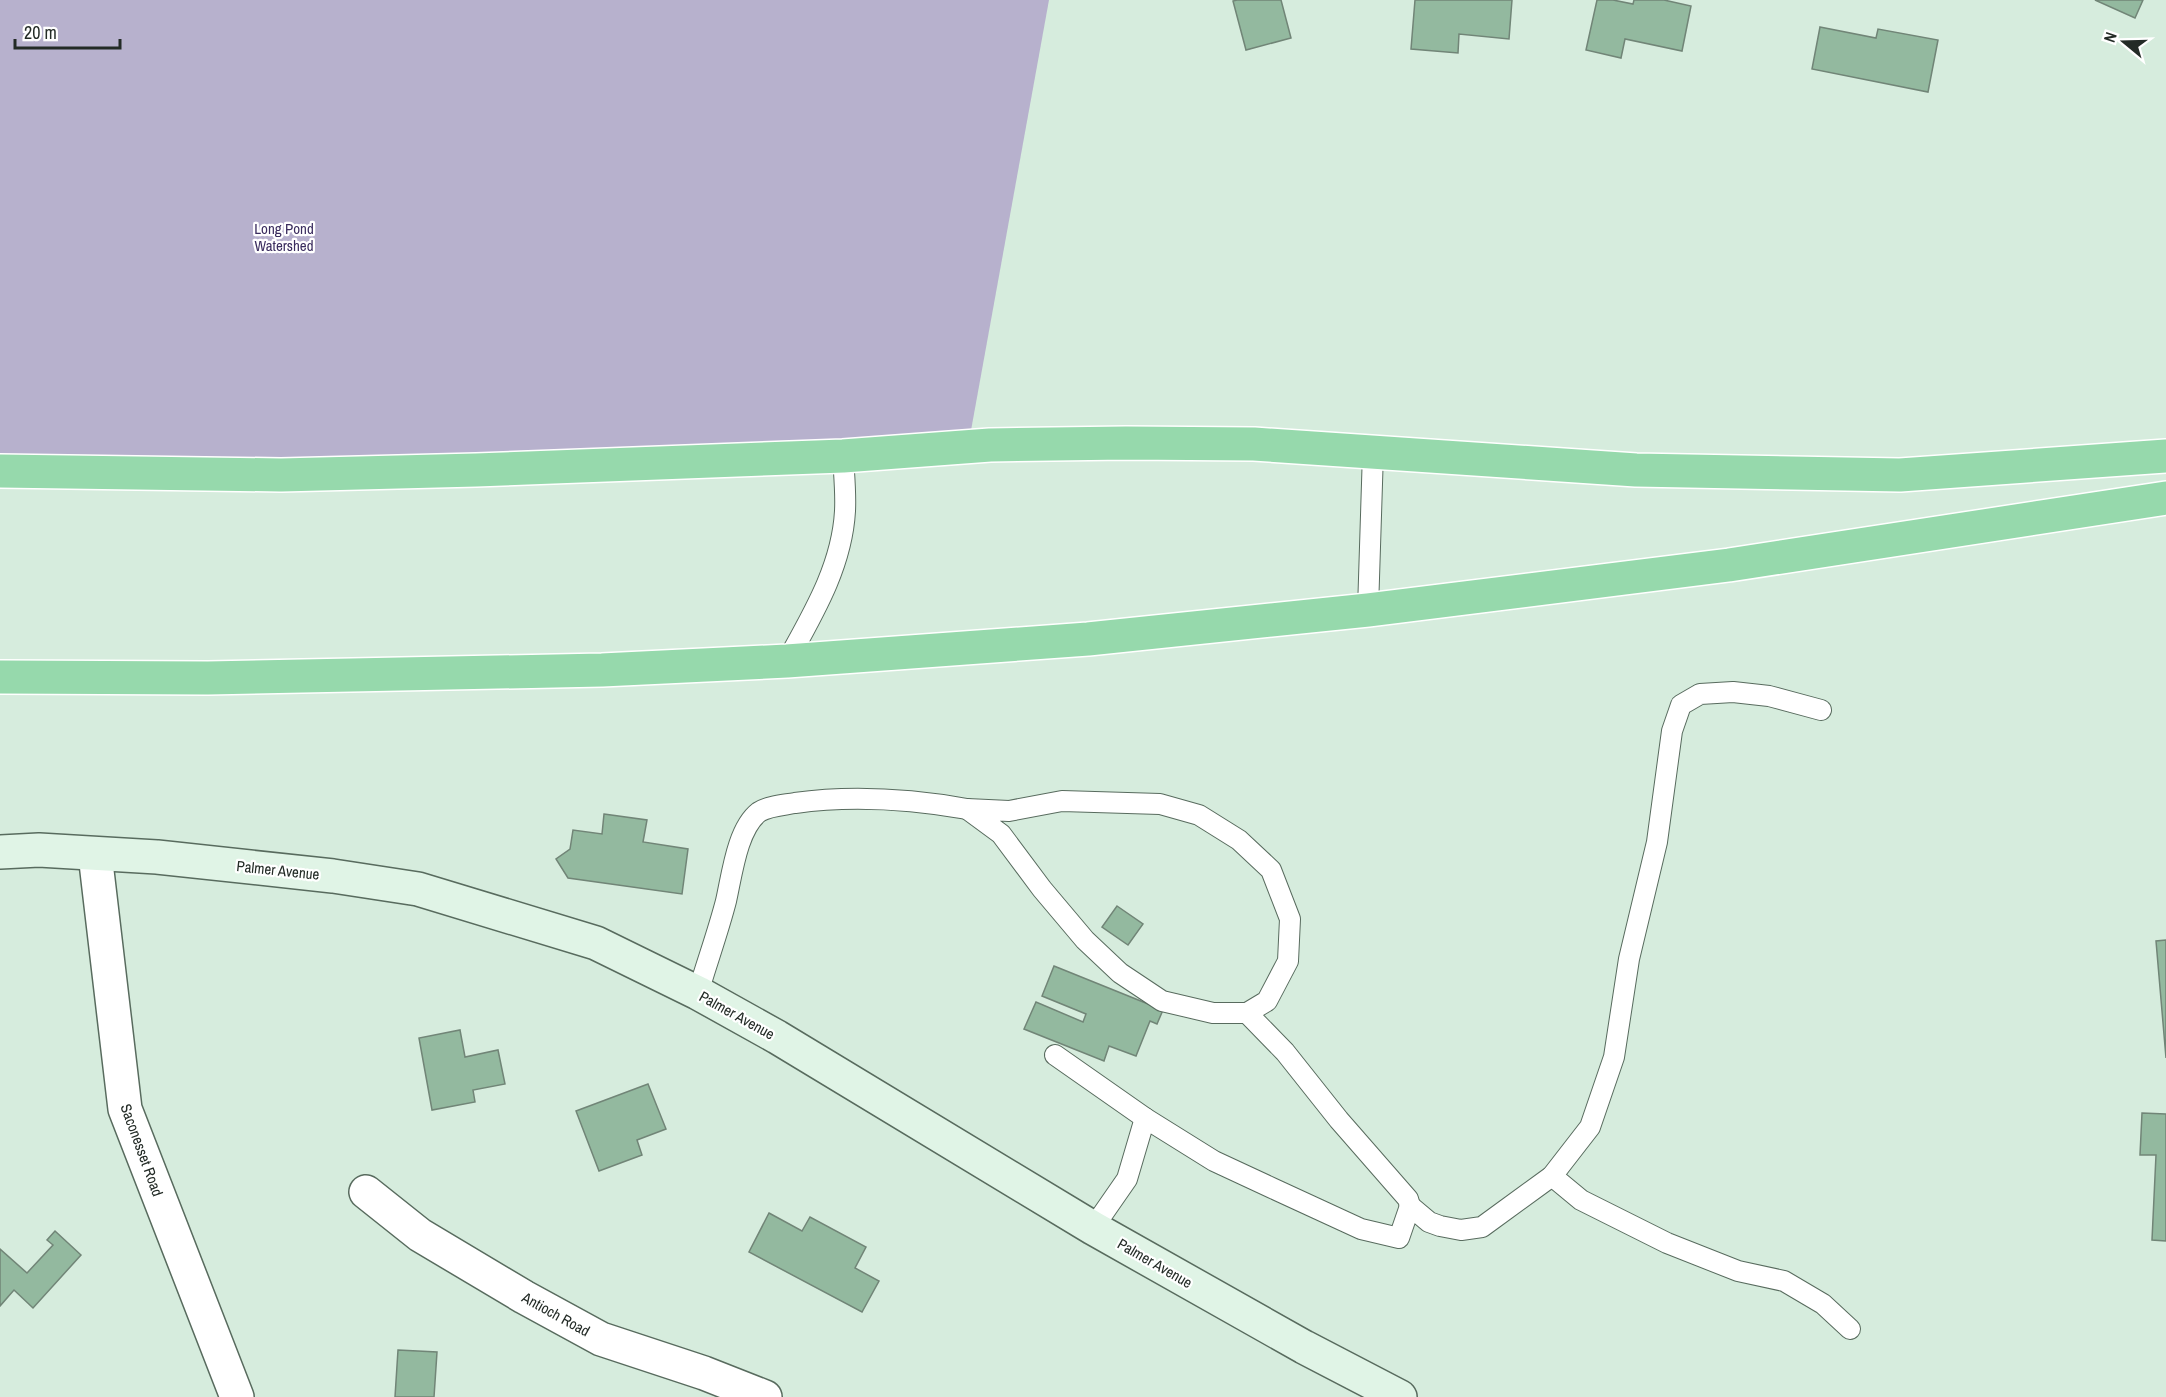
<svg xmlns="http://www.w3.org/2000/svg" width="2166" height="1397" viewBox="0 0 2166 1397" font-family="'Archivo Narrow',sans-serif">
<rect width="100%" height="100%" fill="#d6ecdd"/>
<polygon fill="#b7b1cd" points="0,0 1049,0 968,447 0,471"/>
<g fill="#93b99f" stroke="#718577" stroke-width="1.5">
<polygon points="1237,0 1281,0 1291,38 1246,50 1233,1"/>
<polygon points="1415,0 1512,0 1509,39 1459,34 1458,53 1411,49"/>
<polygon points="1597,0 1613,0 1633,4 1634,0 1664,0 1691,6 1682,51 1625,39 1621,58 1586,50"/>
<polygon points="2095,0 2143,0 2135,18"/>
<polygon points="1820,27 1876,38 1878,29 1938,40 1928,92 1812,69"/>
<polygon points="604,814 647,820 643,842 688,849 682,894 568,878 556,859 570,849 573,830 602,834"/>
<polygon points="1117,906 1143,924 1128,945 1102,927"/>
<polygon points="2166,940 2166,1058 2156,941"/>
<polygon points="1054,966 1163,1010 1157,1024 1150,1021 1136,1056 1109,1046 1104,1061 1024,1029 1036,1002 1083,1022 1086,1014 1042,996"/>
<polygon points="460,1030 465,1057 498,1050 505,1084 473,1090 475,1102 432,1110 419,1038"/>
<polygon points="648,1084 666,1129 637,1140 642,1155 599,1171 576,1111"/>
<polygon points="2142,1113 2166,1114 2166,1241 2152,1240 2156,1155 2140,1155"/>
<polygon points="769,1213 802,1231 810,1217 866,1247 855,1268 879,1281 862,1312 749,1252"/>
<polygon points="55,1231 81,1255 33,1308 14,1290 0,1306 0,1249 27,1273 53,1245 47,1240"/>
<polygon points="398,1350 437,1352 434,1397 395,1397"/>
</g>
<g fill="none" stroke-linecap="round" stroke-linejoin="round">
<defs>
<g id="lane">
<polyline points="1368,610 1373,452"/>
<path d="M787,661C813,614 842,566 845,511C846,493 844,474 843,456"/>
<path d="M698,993C707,962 718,932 726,901C732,875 737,829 759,812C768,806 784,805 795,803C853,795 910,799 967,809"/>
<polyline points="1247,1013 1213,1013 1162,1001 1120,973 1085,940 1042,889 1001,834 967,809 1009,811 1062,801 1160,804 1199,815 1239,840 1271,870 1290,919 1288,961 1267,1001 1247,1013 1285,1052 1339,1120 1408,1199 1410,1206"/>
<polyline points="1055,1055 1145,1118"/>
<polyline points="1552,1176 1581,1200 1667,1243 1738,1271 1784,1281 1823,1304 1850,1329"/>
<polyline points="1093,1228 1127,1179 1145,1118 1214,1161 1272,1188 1361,1229 1399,1238 1410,1206 1429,1222 1440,1226 1461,1230 1482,1227 1552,1176 1590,1127 1614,1057 1629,959 1657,842 1672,731 1681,705 1700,694 1733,692 1769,696 1821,710"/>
</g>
<g id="street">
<polyline points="95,854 125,1109 237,1397"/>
<polyline points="366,1192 420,1235 524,1297 601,1339 704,1373 765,1397"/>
</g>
<polyline id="secondary" points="0,852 39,850 157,857 333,876 418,889 596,943 698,993 777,1037 1093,1228 1304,1347 1400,1397"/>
<g id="highway">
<polyline points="0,471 281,475 476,470 843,456 990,445 1126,443 1254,444 1636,470 1900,475 2166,456"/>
<polyline points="0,677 208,678 602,670 787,661 1088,639 1368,610 1729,565 2166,498"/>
</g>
</defs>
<use href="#lane" stroke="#586b5e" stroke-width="22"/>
<use href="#street" stroke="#586b5e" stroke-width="36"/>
<use href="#secondary" stroke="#586b5e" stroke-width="36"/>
<use href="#highway" stroke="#fff" stroke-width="36"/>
<use href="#lane" stroke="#fff" stroke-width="20"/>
<use href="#street" stroke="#fff" stroke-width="33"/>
<use href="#secondary" stroke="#e0f4e6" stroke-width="33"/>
<use href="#highway" stroke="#96d9ac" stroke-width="33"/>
</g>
<g text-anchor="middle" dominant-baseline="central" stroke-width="4.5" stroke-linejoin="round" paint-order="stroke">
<g font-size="15" fill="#3a2c5e" stroke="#fff">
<text x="284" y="228">Long Pond<tspan x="284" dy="17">Watershed</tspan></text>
</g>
<g font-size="15" fill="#232b26" stroke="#fff">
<text transform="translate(278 870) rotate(6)">Palmer Avenue</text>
<text transform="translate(737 1015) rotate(29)">Palmer Avenue</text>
<text transform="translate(142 1150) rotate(70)">Saconesset Road</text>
<text transform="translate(1155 1263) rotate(30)">Palmer Avenue</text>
<text transform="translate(556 1314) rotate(29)">Antioch Road</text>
</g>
</g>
<g transform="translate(2124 42) rotate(289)" stroke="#ffffff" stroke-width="4.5" paint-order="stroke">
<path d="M0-4.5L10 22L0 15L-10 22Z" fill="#232b26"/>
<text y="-9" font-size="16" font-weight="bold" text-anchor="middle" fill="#232b26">N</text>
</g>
<path d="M15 39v9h105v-9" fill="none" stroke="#232b26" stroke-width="3"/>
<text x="24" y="39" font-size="18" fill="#232b26" stroke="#ffffff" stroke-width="4.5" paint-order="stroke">20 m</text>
</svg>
